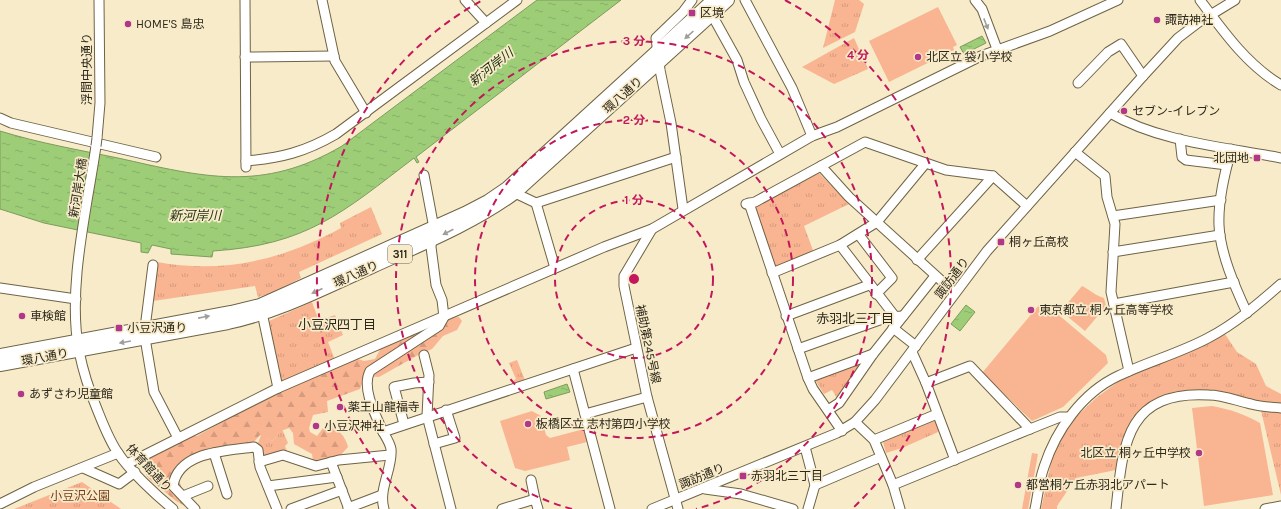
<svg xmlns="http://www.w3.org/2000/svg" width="1281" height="509" viewBox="0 0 1281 509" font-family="Karla,'Noto Sans JP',sans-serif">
<defs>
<pattern id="forest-firs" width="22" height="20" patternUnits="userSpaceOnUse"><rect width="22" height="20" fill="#f9b492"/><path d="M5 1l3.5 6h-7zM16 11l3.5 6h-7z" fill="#d69b7d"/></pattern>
<pattern id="park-tufts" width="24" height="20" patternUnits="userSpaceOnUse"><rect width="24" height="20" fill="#f9b492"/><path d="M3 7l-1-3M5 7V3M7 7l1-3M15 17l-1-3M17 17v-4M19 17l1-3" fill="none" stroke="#d69b7d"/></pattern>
<pattern id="water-ripples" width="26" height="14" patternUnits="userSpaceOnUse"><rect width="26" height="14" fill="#9ecd78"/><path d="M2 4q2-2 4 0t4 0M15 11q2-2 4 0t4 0" fill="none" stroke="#88b067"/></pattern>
</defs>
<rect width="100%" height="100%" fill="#f8ebc9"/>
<g fill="#f9b492">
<polygon points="938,7 957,45 953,47 954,50 889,82 869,41"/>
<path d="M1082,286C1090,290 1096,296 1104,298L1106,306L1085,331L1061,311Z"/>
<polygon points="1039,305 1049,314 1054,311 1106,355 1108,363 1063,407 1032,421 982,373"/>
<path d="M1212,406C1229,409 1244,414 1260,423L1273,495L1204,506L1192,408Z"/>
<polygon points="532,411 541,416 546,435 550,438 584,429 587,442 567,447 570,460 525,471 515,468 500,421"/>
<polygon points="1032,453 1038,454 1028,509 1022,509"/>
</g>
<path fill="url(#forest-firs)" d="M459,317L462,321L457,330L443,336L432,349L418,355L379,377L365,376L360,389L327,401L328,412L313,415L309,428L310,432L317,436L326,424C336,426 346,437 348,447L338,458L313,461L312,454L294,444L293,433L289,428L278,432L277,436L272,441L260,435L251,445L180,467L179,480L187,505L185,506L176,501L148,478L144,469L149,457L189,437L197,436L269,396H272L276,392L300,383H303L305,381L355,358L364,361L375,359L383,344L420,329L433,327L450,318Z"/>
<g fill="url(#park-tufts)">
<polygon points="835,0 859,0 864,4 855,32 823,48"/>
<polygon points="854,38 868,69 834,84 802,67"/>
<polygon points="818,172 849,204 804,226 814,253 777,267 773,266 754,206"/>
<path d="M371,207L382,234L299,272L301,278L275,292L258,297L255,286L153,301L157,262C224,274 282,260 341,228L340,223Z"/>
<polygon points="312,302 319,321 335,315 343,335 328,342 335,360 284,382 280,381 269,321"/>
<polygon points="1225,334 1237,352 1256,364 1266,386 1281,394 1281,495 1259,402 1204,391 1176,391 1149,403 1133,417 1122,444 1116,470 1076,478 1057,506 1057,509 1041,509 1054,449 1076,417 1096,398 1119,381"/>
<polygon points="517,360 526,383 515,386 513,381 516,379 509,363"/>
<polygon points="859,362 860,364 837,398 832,390 824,394 814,378"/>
<polygon points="934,419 937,420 940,429 938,432 902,448 886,453 883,442"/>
<polygon points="282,429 288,443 285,446 289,457 259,462 256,449 261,435 272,441 277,436 278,432"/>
<polygon points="82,482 121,509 14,509"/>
</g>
<g fill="url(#water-ripples)" stroke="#7c9c5c">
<path d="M537,0H621L416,157L419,162L417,163L414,158C342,213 307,245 213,251L212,257L171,254V249L152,245L148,253L141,252V243L44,223L0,209V131C39,143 79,150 118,158C203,177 262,193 342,146Z"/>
<polygon points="982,36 986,43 964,54 960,47"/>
<polygon points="966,305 975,312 960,331 951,324"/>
<polygon points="567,384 570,392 546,399 544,392"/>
</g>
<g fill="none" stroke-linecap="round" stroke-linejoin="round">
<defs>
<g id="minor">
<polyline points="245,0 246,167"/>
<polyline points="322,0 335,61 366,113"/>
<polyline points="465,0 486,23"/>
<polyline points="745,0 792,88 812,136"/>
<polyline points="975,0 982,9 997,49"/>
<path d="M1200,0C1223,31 1247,65 1281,85"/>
<polyline points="712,15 737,60 744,82 761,119 780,154"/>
<polyline points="245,57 334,56"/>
<polyline points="1078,83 1108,52 1121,44 1143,76"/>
<path d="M1110,113C1159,142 1225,147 1281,158"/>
<polyline points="0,118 11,123 156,157"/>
<polyline points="97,138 100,103 99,0"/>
<polyline points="1180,139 1182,157 1186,160 1227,165"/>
<path d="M96,146C87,208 67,289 79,351C83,371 89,390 97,409C103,424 109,440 118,453C129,470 157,496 173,509"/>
<path d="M1231,149C1225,173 1218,200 1219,225C1220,253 1235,287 1247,313"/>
<polyline points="1075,152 1105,176 1107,197 1115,224 1111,292 1129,371"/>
<path d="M246,161C281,158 305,152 336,134L517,0"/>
<polyline points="821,166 849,197 955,293"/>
<polyline points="515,193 536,203 676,157"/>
<polyline points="536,203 555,268"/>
<polyline points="749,203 808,378 813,389 842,431"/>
<polyline points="746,204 755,202 865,142 946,170 993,176 1027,206"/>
<polyline points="683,209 671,123 660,70 656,38 683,12 692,0"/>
<polyline points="1113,216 1221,200"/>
<polyline points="652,229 624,276 624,286 647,397 678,509"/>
<polyline points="859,235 892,278 876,294"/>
<polyline points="840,245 897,319"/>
<polyline points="1113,252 1220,235"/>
<polyline points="917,260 993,176"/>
<polyline points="772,273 840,245 877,222 925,164"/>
<polyline points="0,288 76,299"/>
<polyline points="1114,304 1234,282"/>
<polyline points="261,308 278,388"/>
<polyline points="786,316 869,285"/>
<polyline points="145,328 153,265"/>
<polyline points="893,328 916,346"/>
<polyline points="145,338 154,392 178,438"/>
<polyline points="798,349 888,317 903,316"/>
<polyline points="912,352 926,383 955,460"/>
<polyline points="424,355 429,375 427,416 451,509"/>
<polyline points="573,369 610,509"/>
<polyline points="808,378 873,354"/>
<polyline points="926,383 970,366 1030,429"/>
<polyline points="828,410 839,403 873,354 935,276"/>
<polyline points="585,414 647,397"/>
<polyline points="855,422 874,440 893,485 900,509"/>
<polyline points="404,424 394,387 414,383 429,382"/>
<polyline points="383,432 636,348"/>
<polyline points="874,440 937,414"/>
<polyline points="434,444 455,438 446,410"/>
<polyline points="805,447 815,485 808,509"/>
<polyline points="214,453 227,494"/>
<polyline points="259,462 283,455 316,466 339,460 390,455"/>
<polyline points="331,462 349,509"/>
<polyline points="127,464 278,388 604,247 652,229 812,136 837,127 981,56 1050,31 1118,0"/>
<polyline points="83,468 119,484 135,472"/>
<polyline points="531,480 535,499"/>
<polyline points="815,485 881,457"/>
<polyline points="893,485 1030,429 1060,417 1069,417"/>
<polyline points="268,486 337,477"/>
<polyline points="705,489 741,494 793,509"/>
<polyline points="183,496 208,486"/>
<polyline points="0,504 34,487 118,453"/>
<polyline points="348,508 382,495"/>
<path d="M195,509L173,486C178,451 227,451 254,447L258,450L260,467L277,509"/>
<polyline points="291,509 342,490"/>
<path d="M384,509C378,489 393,468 391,449C390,443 386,437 383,432C376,416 361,388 370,371L439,326L444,317L442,300L436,285L431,247L433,223L424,175"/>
<polyline points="502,509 535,499 538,509"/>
<polyline points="652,509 837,433 855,422 875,400 987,251 1143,76 1178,38 1199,22 1235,0"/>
<path d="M1035,509C1038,495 1039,481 1044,467C1056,430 1082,393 1118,376C1147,362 1180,353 1208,338C1235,324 1258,304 1281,284"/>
<path d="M1116,509C1123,444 1126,390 1209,395C1223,395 1237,401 1251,404C1261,407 1271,407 1281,408"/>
<polyline points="1265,509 1281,506"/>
</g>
<g id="major">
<polyline points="0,355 231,312 260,305 465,213 488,201 507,188 713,0"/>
<path d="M0,365L228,323C279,312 325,288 372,267C420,245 471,225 515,193L728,0"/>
</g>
</defs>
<use href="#minor" stroke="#6e6345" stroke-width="11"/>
<use href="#major" stroke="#6e6345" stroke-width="14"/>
<use href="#minor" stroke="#fff" stroke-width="9"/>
<use href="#major" stroke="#fff" stroke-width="12"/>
<defs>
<polyline id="minor-bridge" points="96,146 97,138"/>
</defs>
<use href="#minor-bridge" stroke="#6e6345" stroke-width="11" stroke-linecap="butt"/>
<use href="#minor-bridge" stroke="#fff" stroke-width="9"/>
</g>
<defs><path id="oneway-solid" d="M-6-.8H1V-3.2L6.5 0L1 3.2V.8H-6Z"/></defs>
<g fill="#a09e99">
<use href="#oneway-solid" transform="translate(986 24) rotate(69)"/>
<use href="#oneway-solid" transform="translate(689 35) rotate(138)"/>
<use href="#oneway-solid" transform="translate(448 232) rotate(153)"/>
<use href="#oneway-solid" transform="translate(317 291) rotate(156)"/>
<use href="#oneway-solid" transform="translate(204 317) rotate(-11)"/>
<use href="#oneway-solid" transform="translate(125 342) rotate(170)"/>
</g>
<g fill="none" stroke="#c2185b" stroke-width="2" stroke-dasharray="7 5">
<circle cx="634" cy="279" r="79"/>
<circle cx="634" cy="279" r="159"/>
<path d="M572 509A238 238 0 1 1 696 509"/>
<path d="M416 509A317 317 0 0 1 483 0M785 0A317 317 0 0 1 852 509"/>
</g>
<g fill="#b13789" stroke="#f8ebc9" stroke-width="1.5">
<rect x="688" y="9" width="8" height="8" rx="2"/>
<circle cx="1157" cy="20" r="4"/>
<circle cx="128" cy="24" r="4"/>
<circle cx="918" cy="57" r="4"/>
<circle cx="1124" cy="111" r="4"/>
<rect x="1253" y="154" width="8" height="8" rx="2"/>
<rect x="997" y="238" width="8" height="8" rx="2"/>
<circle cx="1031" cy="310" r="4"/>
<circle cx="22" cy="316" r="4"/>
<rect x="115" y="324" width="8" height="8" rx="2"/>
<circle cx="21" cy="394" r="4"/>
<circle cx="340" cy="407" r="4"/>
<circle cx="528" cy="424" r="4"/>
<circle cx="316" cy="426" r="4"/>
<circle cx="1199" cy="453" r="4"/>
<rect x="739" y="472" width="8" height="8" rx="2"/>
<circle cx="1018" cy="485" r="4"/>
</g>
<g text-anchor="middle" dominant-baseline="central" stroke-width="3.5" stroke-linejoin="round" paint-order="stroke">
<rect fill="#f8ebc9" stroke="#6a6250" stroke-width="1" x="388" y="245" width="24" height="18" rx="3"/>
<g font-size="11" font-weight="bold" fill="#2d281c">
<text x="400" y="254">311</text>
</g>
<g font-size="12" fill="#2d281c" stroke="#f8ebc9" text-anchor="start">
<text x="700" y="13">区境</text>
<text x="1165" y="20">諏訪神社</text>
<text x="136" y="24">HOME'S 島忠</text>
<text x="926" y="57">北区立 袋小学校</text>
<text x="1132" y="111">セブン-イレブン</text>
<text x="1249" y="158" text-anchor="end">北団地</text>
<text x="1009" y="242">桐ヶ丘高校</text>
<text x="1039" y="310">東京都立 桐ヶ丘高等学校</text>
<text x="30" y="316">車検館</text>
<text x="127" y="328">小豆沢通り</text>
<text x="29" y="394">あずさわ児童館</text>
<text x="348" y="407">薬王山龍福寺</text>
<text x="536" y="424">板橋区立 志村第四小学校</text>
<text x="324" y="426">小豆沢神社</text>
<text x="1191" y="453" text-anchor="end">北区立 桐ヶ丘中学校</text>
<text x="751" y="476">赤羽北三丁目</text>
<text x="1026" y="485">都営桐ケ丘赤羽北アパート</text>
</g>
<g font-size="12" fill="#2d281c" stroke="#f8ebc9">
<text transform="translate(87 69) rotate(-90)">浮間中央通り</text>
<text transform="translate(623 95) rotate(-42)">環八通り</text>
<text transform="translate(78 188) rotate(-81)">新河岸大橋</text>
<text transform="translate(356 274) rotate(-24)">環八通り</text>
<text transform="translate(952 278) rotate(-53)">諏訪通り</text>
<text transform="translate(648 344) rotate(78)">補助第245号線</text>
<text transform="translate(45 357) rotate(-11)">環八通り</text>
<text transform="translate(149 468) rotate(47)">体育館通り</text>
<text transform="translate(702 476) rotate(-22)">諏訪通り</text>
</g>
<g font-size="12" fill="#753b1a" stroke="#f8ebc9">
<text x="80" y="496">小豆沢公園</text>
</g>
<g font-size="13" font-style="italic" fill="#223512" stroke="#f8ebc9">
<text transform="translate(491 67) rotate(-38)">新河岸川</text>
<text x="195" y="215">新河岸川</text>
</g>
<g font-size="13" fill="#2d281c" stroke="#f8ebc9">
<text x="855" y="318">赤羽北三丁目</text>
<text x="337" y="324">小豆沢四丁目</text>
</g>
</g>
<circle cx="634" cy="279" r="6" fill="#c2185b" stroke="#f8ebc9" stroke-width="2"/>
<g font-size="12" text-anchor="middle" font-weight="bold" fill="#c2185b" stroke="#f8ebc9" stroke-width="3.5" stroke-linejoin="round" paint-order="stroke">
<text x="634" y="45">3 分</text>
<text x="858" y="59">4 分</text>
<text x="634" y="124">2 分</text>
<text x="634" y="204">1 分</text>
</g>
</svg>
